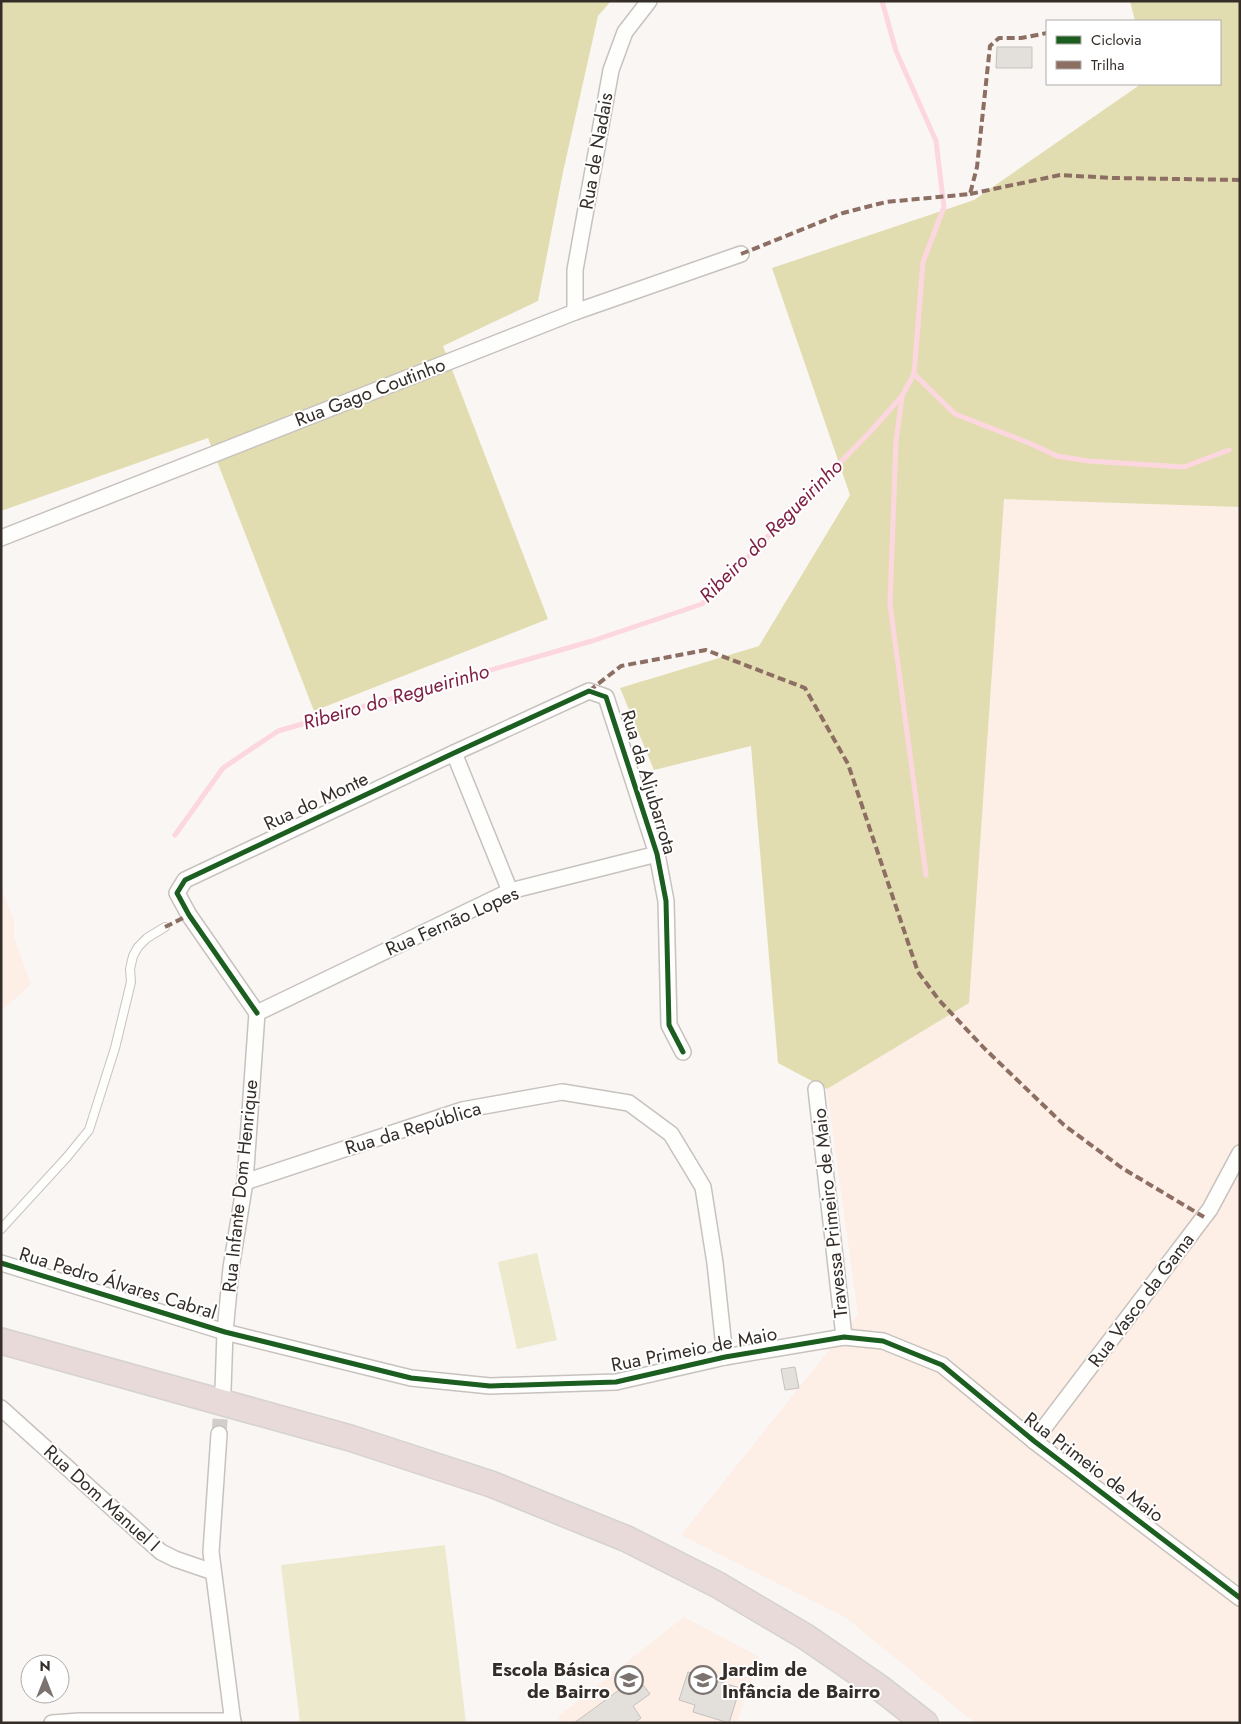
<svg xmlns="http://www.w3.org/2000/svg" width="1241" height="1724" viewBox="0 0 1241 1724" font-family="Jost,sans-serif">
<rect width="100%" height="100%" fill="#faf6f4"/>
<g fill="#fdeee6">
<polygon points="1004,498 1240,507 1240,1723 975,1723 845,1617 681,1535 858,1314 827,1089 969,1003"/>
<polygon points="1,888 14,922 14,938 31,984 1,1011"/>
<polygon points="684,1617 759,1657 737,1723 562,1723 558,1717"/>
</g>
<g fill="#ece9cc">
<polygon points="537,1253 557,1340 517,1349 498,1262"/>
<polygon points="445,1545 466,1723 300,1723 281,1565"/>
</g>
<g fill="#e2ddb0">
<polygon points="1,1 611,1 598,16 563,172 538,301 443,346 548,619 314,711 208,438 1,511"/>
<polygon points="1130,1 1240,1 1240,507 1004,499 969,1003 827,1089 778,1063 751,746 654,770 620,688 759,646 850,495 772,268 974,200 1141,84 1220,84 1220,21 1135,21"/>
</g>
<g fill="none" stroke-linecap="round" stroke-linejoin="round">
<g stroke="#fdd7e0" stroke-width="5">
<polyline points="914,374 955,414 1029,443 1057,456 1088,461 1184,467 1229,450"/>
<polyline points="902,397 896,441 890,604 926,875"/>
<polyline points="175,835 223,768 278,731 592,641 702,604 870,432 902,396 914,374 923,262 944,207 936,141 896,51 882,1"/>
</g>
</g>
<g fill="#e3dfdb" stroke="#c5c1bc">
<polygon points="997,47 1032,47 1032,68 996,68"/>
<polygon points="795,1367 799,1388 785,1390 781,1369"/>
<polygon points="688,1672 740,1688 729,1723 693,1712 695,1705 679,1700"/>
<polygon points="637,1677 650,1694 633,1706 641,1718 634,1723 574,1723"/>
</g>
<g fill="none" stroke-linecap="round" stroke-linejoin="round">
<polyline stroke="#d3cecb" stroke-width="15" stroke-dasharray="15 8" stroke-linecap="butt" points="219,1434 222,1395"/>
<defs>
<polyline id="service" points="1,1229 67,1157 89,1130 115,1048 131,982 130,969 133,956 138,947 147,938 165,927"/>
<g id="minor">
<polyline points="575,312 575,270 611,70 625,32 649,1"/>
<polyline points="1,538 575,312 741,254"/>
<polyline points="454,753 510,891"/>
<polyline points="257,1013 189,915 177,893 185,880 454,753 589,691 606,697 657,854 666,901 669,1025 683,1052"/>
<polyline points="257,1013 510,891 657,854"/>
<polyline points="816,1089 844,1337"/>
<polyline points="245,1182 462,1110 562,1092 629,1103 671,1134 703,1187 715,1263 725,1357"/>
<polyline points="1,1263 225,1332 411,1378 490,1386 616,1382 725,1357 844,1337 883,1341 942,1365 1034,1441 1240,1598"/>
<polyline points="223,1390 225,1332 231,1268 245,1182 257,1013"/>
<polyline points="1,1408 161,1552 175,1559 213,1572"/>
<polyline points="219,1434 211,1552 233,1723"/>
<polyline points="1034,1441 1210,1209 1240,1153"/>
<polyline points="52,1723 79,1721 233,1721"/>
</g>
<polyline id="trunk" points="1,1341 350,1438 491,1484 627,1539 718,1585 806,1637 880,1688 925,1723"/>
</defs>
<use href="#service" stroke="#c7c2be" stroke-width="10"/>
<use href="#minor" stroke="#c7c2be" stroke-width="18"/>
<use href="#trunk" stroke="#d5d2d0" stroke-width="28"/>
<use href="#service" stroke="#fefefd" stroke-width="8"/>
<use href="#minor" stroke="#fefefd" stroke-width="15"/>
<use href="#trunk" stroke="#e8dad8" stroke-width="25"/>
<g stroke="#8d6e63" stroke-width="4" stroke-dasharray="8 4" stroke-linecap="butt">
<polyline points="970,194 1060,175 1112,178 1240,180"/>
<polyline points="741,254 843,213 886,202 970,194 977,167 990,46 999,38 1021,38 1047,33"/>
<polyline points="589,691 621,666 706,650 805,688 848,764 918,972 939,1000 985,1049 1064,1125 1122,1168 1204,1217"/>
<polyline points="165,927 189,915"/>
</g>
<defs>
<g id="cycleway">
<polyline points="257,1013 189,915 177,893 185,880 454,753 589,691 606,697 657,854 666,901 669,1025 683,1052"/>
<polyline points="1,1263 225,1332 411,1378 490,1386 616,1382 725,1357 844,1337 883,1341 942,1365 1034,1441 1240,1598"/>
</g>
</defs>
<use href="#cycleway" stroke="#fff" stroke-width="8"/>
<use href="#cycleway" stroke="#1b5e20" stroke-width="5"/>
</g>
<defs>
<symbol id="school-ring" viewBox="-11 -11 22 22"><circle r="9.5" fill="#fff" stroke="#7a736f" stroke-width="1.5"/><path d="M0-5L7-2L0 1L-7-2ZM-4 1L0 2.5L4 1V4Q0 6-4 4Z" fill="#7a736f"/></symbol>
</defs>
<g fill-rule="evenodd">
<use href="#school-ring" x="613" y="1664" width="32" height="32"/>
<use href="#school-ring" x="687" y="1664" width="32" height="32"/>
</g>
<g text-anchor="middle" dominant-baseline="central" stroke-width="4" stroke-linejoin="round" paint-order="stroke">
<g font-size="19" fill="#352d28" stroke="#fff">
<text transform="translate(596 151) rotate(-80)">Rua de Nadais</text>
<text transform="translate(370 392) rotate(-21)">Rua Gago Coutinho</text>
<text transform="translate(649 782) rotate(73)">Rua da Aljubarrota</text>
<text transform="translate(316 801) rotate(-25)">Rua do Monte</text>
<text transform="translate(452 921) rotate(-24)">Rua Fernão Lopes</text>
<text transform="translate(413 1128) rotate(-17)">Rua da República</text>
<text transform="translate(240 1186) rotate(-84)">Rua Infante Dom Henrique</text>
<text transform="translate(830 1213) rotate(-96)">Travessa Primeiro de Maio</text>
<text transform="translate(118 1283) rotate(17)">Rua Pedro Álvares Cabral</text>
<text transform="translate(1141 1300) rotate(-53)">Rua Vasco da Gama</text>
<text transform="translate(694 1349) rotate(-11)">Rua Primeio de Maio</text>
<text transform="translate(1094 1467) rotate(37)">Rua Primeio de Maio</text>
<text transform="translate(102 1498) rotate(42)">Rua Dom Manuel I</text>
</g>
<g font-size="19" font-weight="bold" fill="#352d28" stroke="#fff" text-anchor="end">
<text x="610" y="1669">Escola Básica<tspan x="610" dy="22">de Bairro</tspan></text>
<text x="722" y="1669" text-anchor="start">Jardim de<tspan x="722" dy="22">Infância de Bairro</tspan></text>
</g>
<g font-size="20" font-style="italic" fill="#7e2044" stroke="#fff">
<text transform="translate(771 531) rotate(-45)">Ribeiro do Regueirinho</text>
<text transform="translate(396 697) rotate(-16)">Ribeiro do Regueirinho</text>
</g>
</g>
<rect width="1241" height="1724" fill="none" stroke="#352d28" stroke-width="5"/>
<rect x="1046" y="20" width="175" height="65" fill="#ffffff" stroke="#aeaba9"/>
<rect x="1056" y="36" width="25" height="8" fill="#1b5e20" stroke="#aeaba9"/>
<text x="1091" y="45" font-size="15" fill="#352d28">Ciclovia</text>
<rect x="1056" y="61" width="25" height="8" fill="#8d6e63" stroke="#aeaba9"/>
<text x="1091" y="70" font-size="15" fill="#352d28">Trilha</text>
<g transform="translate(45 1679)"><circle r="24" fill="#ffffff" stroke="#aeaba9"/>
<path d="M0-4L9 19L0 12L-9 19Z" fill="#7a736f"/>
<text y="-8" font-size="14" font-weight="bold" text-anchor="middle" fill="#352d28">N</text>
</g>
</svg>
